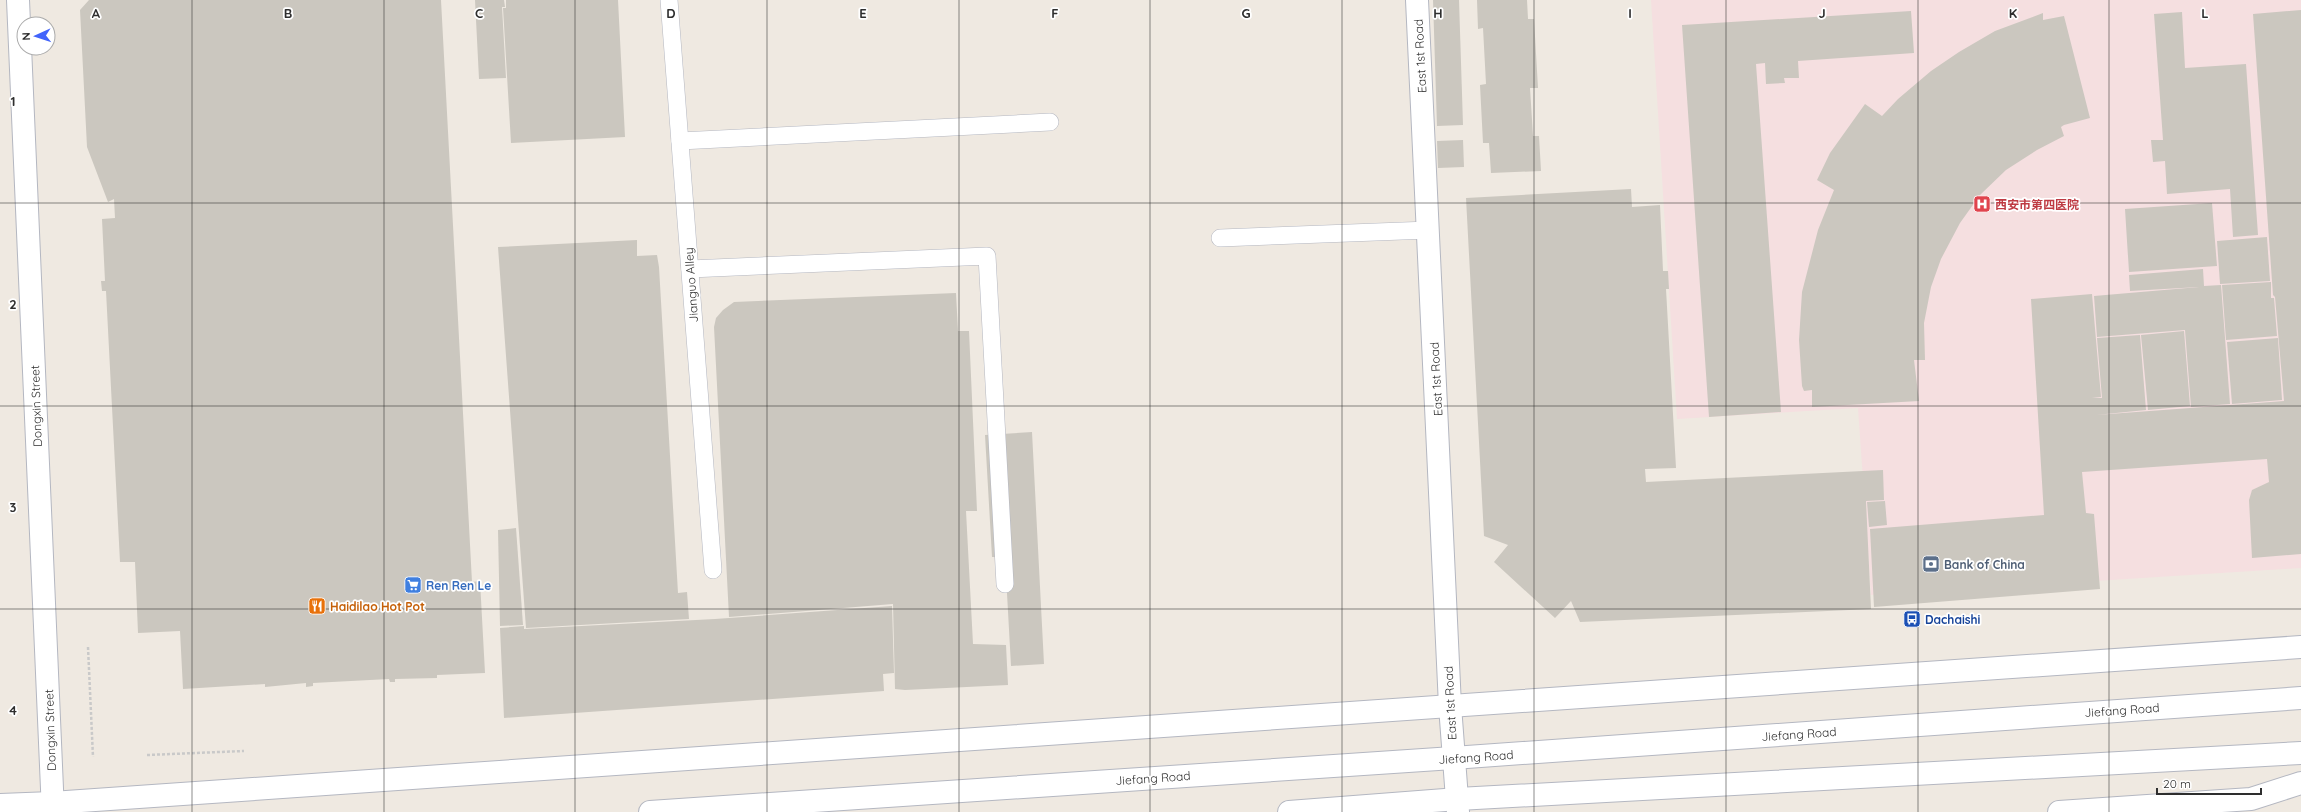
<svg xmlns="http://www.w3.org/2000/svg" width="2301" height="812" viewBox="0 0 2301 812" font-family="Quicksand,'Noto Sans SC',sans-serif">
<rect width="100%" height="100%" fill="#efe9e1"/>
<polygon fill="#f5dfe0" points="1651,0 2301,0 2301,568 1871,595 1858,408 1677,419"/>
<g fill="#cbc7bf">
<polygon points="89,0 441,0 472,582 480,581 485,673 437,675 437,678 395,679 395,682 390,682 389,679 313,683 313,686 306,687 306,683 265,687 265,684 183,689 180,631 138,633 135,562 120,562 106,291 102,291 101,281 105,281 102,219 115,218 114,199 108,202 87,147 80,10"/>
<polygon points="475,0 504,0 505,7 502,7 506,78 479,79"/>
<polygon points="506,0 618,0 625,137 511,143 503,8 506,8"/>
<polygon points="1433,0 1459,0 1463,125 1437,126"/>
<polygon points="1477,0 1527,0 1528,19 1534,19 1538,88 1530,88 1533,136 1539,136 1541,171 1491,173 1489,143 1483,143 1480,85 1486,84 1483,28 1478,29"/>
<polygon points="2301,10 2301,554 2252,558 2249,500 2252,490 2269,482 2267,459 2082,472 2086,513 2094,514 2100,589 1874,607 1870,529 2044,515 2031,299 2092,294 2101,397 2092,398 2102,398 2097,338 2140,335 2146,410 2096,415 2284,401 2275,297 2273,295 2253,14"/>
<polygon points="1911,11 1914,53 1798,61 1799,78 1784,78 1785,83 1766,84 1765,63 1756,64 1781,412 1709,417 1682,25"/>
<polygon points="2182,12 2185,68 2246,64 2258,235 2233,237 2230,189 2167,194 2165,161 2153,162 2151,140 2163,140 2154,14"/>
<polygon points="2043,13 2043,20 2064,16 2090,118 2064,125 2061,127 2064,136 2037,150 2006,170 1980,195 1960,223 1941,259 1931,287 1924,323 1925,360 1914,360 1919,401 1812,407 1812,390 1804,391 1802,386 1799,340 1802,292 1818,230 1834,190 1817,180 1830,153 1865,104 1882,116 1898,99 1931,71 1959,52 1995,31"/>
<polygon points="1463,140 1464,167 1438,168 1437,141"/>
<polygon points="1631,189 1632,207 1660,205 1663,271 1668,271 1669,289 1666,289 1676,468 1645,469 1646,482 1883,470 1884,500 1866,501 1871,609 1580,622 1571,601 1555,618 1494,562 1508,545 1484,536 1466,198"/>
<polygon points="2212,203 2217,266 2129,272 2125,209"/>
<polygon points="2267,237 2270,281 2220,284 2217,241"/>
<polygon points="637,240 637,256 657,255 659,267 678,593 687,592 689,619 526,628 498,247"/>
<polygon points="2203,269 2204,286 2221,285 2230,404 2191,407 2185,330 2097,337 2094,296 2199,287 2130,291 2129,275"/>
<polygon points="2271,282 2271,298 2274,298 2277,336 2226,340 2222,285"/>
<polygon points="956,293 958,331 969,331 977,511 966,511 973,644 1006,645 1008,685 905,690 895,689 893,604 729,617 714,327 716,318 723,310 734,302"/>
<polygon points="2184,331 2190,406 2148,410 2141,335"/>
<polygon points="2278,338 2282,400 2232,404 2227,342"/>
<polygon points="1032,432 1044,664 1011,666 1005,557 992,557 985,435"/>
<polygon points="1885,501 1887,525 1869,527 1867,502"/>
<polygon points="516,528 523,625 500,626 498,530"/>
<polygon points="892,606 894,673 883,674 884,691 504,718 500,628 524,626 524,629 715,619"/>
</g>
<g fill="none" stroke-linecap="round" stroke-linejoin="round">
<defs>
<g id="lane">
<polyline points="669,0 713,570"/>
<polyline points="680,141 1050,122"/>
<polyline points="1220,238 1429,230"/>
<polyline points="690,269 987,256 1005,584"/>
</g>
<polyline id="street" points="2059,812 2251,799 2301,783"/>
<g id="secondary">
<polyline points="18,0 53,812"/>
<polyline points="1417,0 1450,706 1458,812"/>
<polyline points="0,805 52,803 2301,647"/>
<polyline points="650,812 1453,758 2301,698"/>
<polyline points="1289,812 1458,799 2301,753"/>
</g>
</defs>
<use href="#lane" stroke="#b4b7c1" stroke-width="18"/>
<use href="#street" stroke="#b4b7c1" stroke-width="24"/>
<use href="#secondary" stroke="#b4b7c1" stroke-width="24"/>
<g stroke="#c9c9c9" stroke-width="2.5" stroke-dasharray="3 2" stroke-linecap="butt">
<polyline points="88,647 93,757"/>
<polyline points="147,755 244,751"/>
</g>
<use href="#lane" stroke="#fff" stroke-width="17"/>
<use href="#street" stroke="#fff" stroke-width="22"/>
<use href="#secondary" stroke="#fff" stroke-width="22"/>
</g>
<path fill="none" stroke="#2e2e2e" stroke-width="1" stroke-opacity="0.55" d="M192,0V812M384,0V812M575,0V812M767,0V812M959,0V812M1150,0V812M1342,0V812M1534,0V812M1726,0V812M1918,0V812M2109,0V812M0,203H2301M0,406H2301M0,609H2301"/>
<defs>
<symbol id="hospital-square" viewBox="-11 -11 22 22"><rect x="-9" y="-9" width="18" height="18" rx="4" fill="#e0444e" stroke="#fff"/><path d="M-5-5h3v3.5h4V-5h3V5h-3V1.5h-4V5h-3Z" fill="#fff"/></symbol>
<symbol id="bank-square" viewBox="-11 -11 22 22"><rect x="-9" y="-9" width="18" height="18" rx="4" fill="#5c6f8a" stroke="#fff"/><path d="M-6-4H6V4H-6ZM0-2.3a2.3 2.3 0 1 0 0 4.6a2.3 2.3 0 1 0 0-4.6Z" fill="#fff"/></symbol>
<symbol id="supermarket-square" viewBox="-11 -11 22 22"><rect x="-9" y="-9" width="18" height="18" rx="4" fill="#3f7fe0" stroke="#fff"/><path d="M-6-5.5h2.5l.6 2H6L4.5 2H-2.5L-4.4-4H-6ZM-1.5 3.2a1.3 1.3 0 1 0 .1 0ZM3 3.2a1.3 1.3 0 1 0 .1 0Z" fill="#fff"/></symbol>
<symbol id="restaurant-square" viewBox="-11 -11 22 22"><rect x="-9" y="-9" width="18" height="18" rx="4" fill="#e8710a" stroke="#fff"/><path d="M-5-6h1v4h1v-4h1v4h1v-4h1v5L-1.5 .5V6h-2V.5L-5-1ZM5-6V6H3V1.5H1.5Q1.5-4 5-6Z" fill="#fff"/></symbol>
<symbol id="bus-square" viewBox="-11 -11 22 22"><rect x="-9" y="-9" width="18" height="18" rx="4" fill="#1a4fb4" stroke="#fff"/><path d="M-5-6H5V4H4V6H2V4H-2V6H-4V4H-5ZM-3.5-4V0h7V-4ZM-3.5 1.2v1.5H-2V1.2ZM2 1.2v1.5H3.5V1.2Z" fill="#fff"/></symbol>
</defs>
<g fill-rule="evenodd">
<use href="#hospital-square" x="1972" y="194" width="20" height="20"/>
<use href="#bank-square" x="1921" y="554" width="20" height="20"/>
<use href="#supermarket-square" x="403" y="575" width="20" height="20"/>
<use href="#restaurant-square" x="307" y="596" width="20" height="20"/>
<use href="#bus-square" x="1902" y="609" width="20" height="20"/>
</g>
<g text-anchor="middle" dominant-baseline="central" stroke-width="3.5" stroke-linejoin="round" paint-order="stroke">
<g font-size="12" fill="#2e2e2e" stroke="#fff">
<text transform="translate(1420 56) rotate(-93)">East 1st Road</text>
<text transform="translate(691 285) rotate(-94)">Jianguo Alley</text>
<text transform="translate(1436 379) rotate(-93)">East 1st Road</text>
<text transform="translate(36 406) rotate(-92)">Dongxin Street</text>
<text transform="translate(1450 703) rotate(-93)">East 1st Road</text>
<text transform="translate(2122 710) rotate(-4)">Jiefang Road</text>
<text transform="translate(50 730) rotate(-92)">Dongxin Street</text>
<text transform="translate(1799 734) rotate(-4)">Jiefang Road</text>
<text transform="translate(1476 757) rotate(-4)">Jiefang Road</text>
<text transform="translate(1153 778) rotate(-4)">Jiefang Road</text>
</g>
<g font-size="12" font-weight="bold" fill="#be3a42" stroke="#fff" text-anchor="start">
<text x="1995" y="204">西安市第四医院</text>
</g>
<g font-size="12" font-weight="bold" fill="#4e5e75" stroke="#fff" text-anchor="start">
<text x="1944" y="564">Bank of China</text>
</g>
<g font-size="12" font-weight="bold" fill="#366cbe" stroke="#fff" text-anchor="start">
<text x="426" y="585">Ren Ren Le</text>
</g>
<g font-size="12" font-weight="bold" fill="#c56008" stroke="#fff" text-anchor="start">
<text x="330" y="606">Haidilao Hot Pot</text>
</g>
<g font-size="12" font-weight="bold" fill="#164399" stroke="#fff" text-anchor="start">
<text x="1925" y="619">Dachaishi</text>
</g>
</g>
<g font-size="13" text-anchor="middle" font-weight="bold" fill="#2e2e2e" stroke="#fff" stroke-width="3.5" stroke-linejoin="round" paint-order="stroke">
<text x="96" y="18">A</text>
<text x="288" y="18">B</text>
<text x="479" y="18">C</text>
<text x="671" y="18">D</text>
<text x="863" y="18">E</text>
<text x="1055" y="18">F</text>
<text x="1246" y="18">G</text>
<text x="1438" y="18">H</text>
<text x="1630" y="18">I</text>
<text x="1822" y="18">J</text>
<text x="2013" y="18">K</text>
<text x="2205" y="18">L</text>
<text x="13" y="106">1</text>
<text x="13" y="309">2</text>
<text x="13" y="512">3</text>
<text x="13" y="715">4</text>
</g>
<g transform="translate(36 36) rotate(267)"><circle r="19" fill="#ffffff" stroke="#ababab"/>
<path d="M0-3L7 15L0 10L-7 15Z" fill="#4264fb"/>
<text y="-6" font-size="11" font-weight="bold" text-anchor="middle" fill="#2e2e2e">N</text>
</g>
<path d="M2157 788v6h104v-6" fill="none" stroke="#2e2e2e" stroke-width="2"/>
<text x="2163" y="788" font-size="12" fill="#2e2e2e" stroke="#ffffff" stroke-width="3" paint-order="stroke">20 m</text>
</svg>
